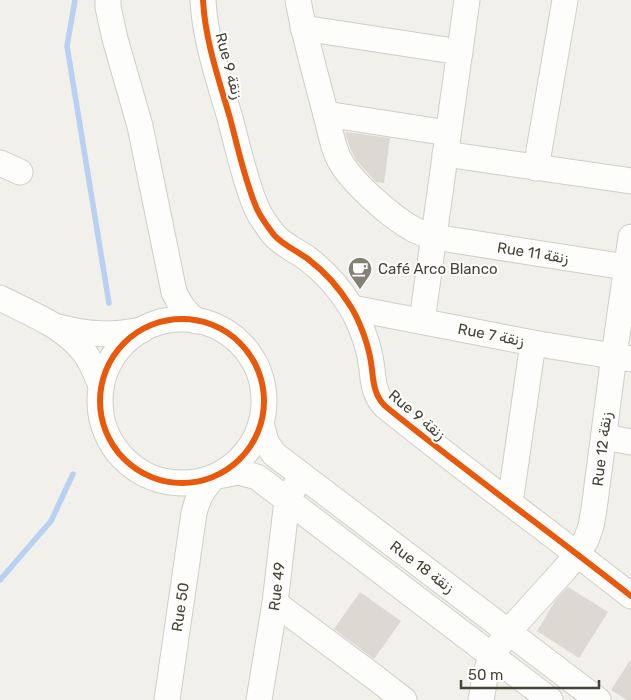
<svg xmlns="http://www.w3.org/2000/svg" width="631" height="700" viewBox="0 0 631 700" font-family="Rubik,'Noto Sans Arabic',sans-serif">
<rect width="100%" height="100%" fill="#f1f0ea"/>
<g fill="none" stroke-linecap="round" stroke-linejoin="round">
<g stroke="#b8d0f2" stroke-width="5.5">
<polyline points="75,0 67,46 109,303"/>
<polyline points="0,580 51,521 73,474"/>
</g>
</g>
<g fill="#dbd9d2">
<polygon points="345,132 390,138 384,183 376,182 356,160 350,148"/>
<polygon points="568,587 608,612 579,658 537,631 555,601"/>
<polygon points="360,592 401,621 374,659 334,629"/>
<polygon points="631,659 631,700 627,700 611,690"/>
</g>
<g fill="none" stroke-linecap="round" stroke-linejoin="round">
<defs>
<g id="minor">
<path d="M108,0V7L115,39L140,126L174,292C179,304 186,313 196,321"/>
<path d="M203,0C205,40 219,80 230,118C238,148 245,182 257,209C261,218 268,227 274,235C283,245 297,251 308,259C325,272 340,289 351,307C359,320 367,341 370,357C374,375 371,392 385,406C465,471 550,532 631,596"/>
<path d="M298,0C305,39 316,76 326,115C330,129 332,145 339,159C350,181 391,217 413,229C420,233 427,235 434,237L631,268"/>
<polyline points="303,28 460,52"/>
<polyline points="326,114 448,133"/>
<polyline points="445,154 631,181"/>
<polyline points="0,163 20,172"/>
<polyline points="536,168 565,0"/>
<path d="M0,298C29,313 63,325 84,352C92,362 96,374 101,386"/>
<polyline points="352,308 533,343 631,359"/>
<circle cx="182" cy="401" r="82"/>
<polyline points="422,321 467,0"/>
<path d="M59,327C90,335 111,336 142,330"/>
<polyline points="261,423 266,442 274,454 598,700"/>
<polyline points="604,437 631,442"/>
<polyline points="218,476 238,472 257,477 550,700"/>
<polyline points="510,503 533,343"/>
<polyline points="275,603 377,679 404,700"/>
<path id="s1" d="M167,700L194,513C197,499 203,488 214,477"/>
<path id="s2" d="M259,700L275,603L287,500L294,488"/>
<polyline points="481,700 486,672 492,655 508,632 565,569 577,554 586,540 591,526 594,509 614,356 631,237"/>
</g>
</defs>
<use href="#minor" stroke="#cfcec8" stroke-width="27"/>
<use href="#minor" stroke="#fdfdfc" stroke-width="25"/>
<defs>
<g id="cycleway">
<path d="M203,0C205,40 219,80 230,118C238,148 245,182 257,209C261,218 268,227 274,235C283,245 297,251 308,259C325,272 340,289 351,307C359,320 367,341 370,357C374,375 371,392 385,406C465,471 550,532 631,596"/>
<circle cx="182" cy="401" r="82"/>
</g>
</defs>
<use href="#cycleway" stroke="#fff" stroke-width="9"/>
<use href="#cycleway" stroke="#e8590c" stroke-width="6"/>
</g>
<defs>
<symbol id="cafe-pin" viewBox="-11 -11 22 30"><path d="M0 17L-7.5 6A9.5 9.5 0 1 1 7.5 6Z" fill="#838074" stroke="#fff"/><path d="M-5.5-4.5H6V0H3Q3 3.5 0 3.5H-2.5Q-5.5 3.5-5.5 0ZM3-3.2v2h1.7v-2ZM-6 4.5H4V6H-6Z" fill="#fff"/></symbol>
</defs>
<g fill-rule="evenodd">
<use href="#cafe-pin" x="346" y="255" width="28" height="38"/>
</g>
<g text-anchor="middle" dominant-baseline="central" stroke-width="4" stroke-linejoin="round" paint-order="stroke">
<g font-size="15" fill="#484435" stroke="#fff">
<text transform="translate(229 66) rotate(75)">Rue 9 زنقة</text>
<text transform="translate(533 253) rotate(9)">Rue 11 زنقة</text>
<text transform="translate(491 335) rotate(11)">Rue 7 زنقة</text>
<text transform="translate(417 415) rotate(40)">Rue 9 زنقة</text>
<text transform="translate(602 449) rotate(-83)">Rue 12 زنقة</text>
<text transform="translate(422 567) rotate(37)">Rue 18 زنقة</text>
<text stroke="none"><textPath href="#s2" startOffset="115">Rue 49</textPath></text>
<text stroke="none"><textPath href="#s1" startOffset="94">Rue 50</textPath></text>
</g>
<g font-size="15" fill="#484435" stroke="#fff" text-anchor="start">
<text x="378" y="269">Café Arco Blanco</text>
</g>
</g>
<path d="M461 680v8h138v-8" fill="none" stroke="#484435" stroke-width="2.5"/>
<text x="468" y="680" font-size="15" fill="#484435" stroke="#ffffff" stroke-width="4" paint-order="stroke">50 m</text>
</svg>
